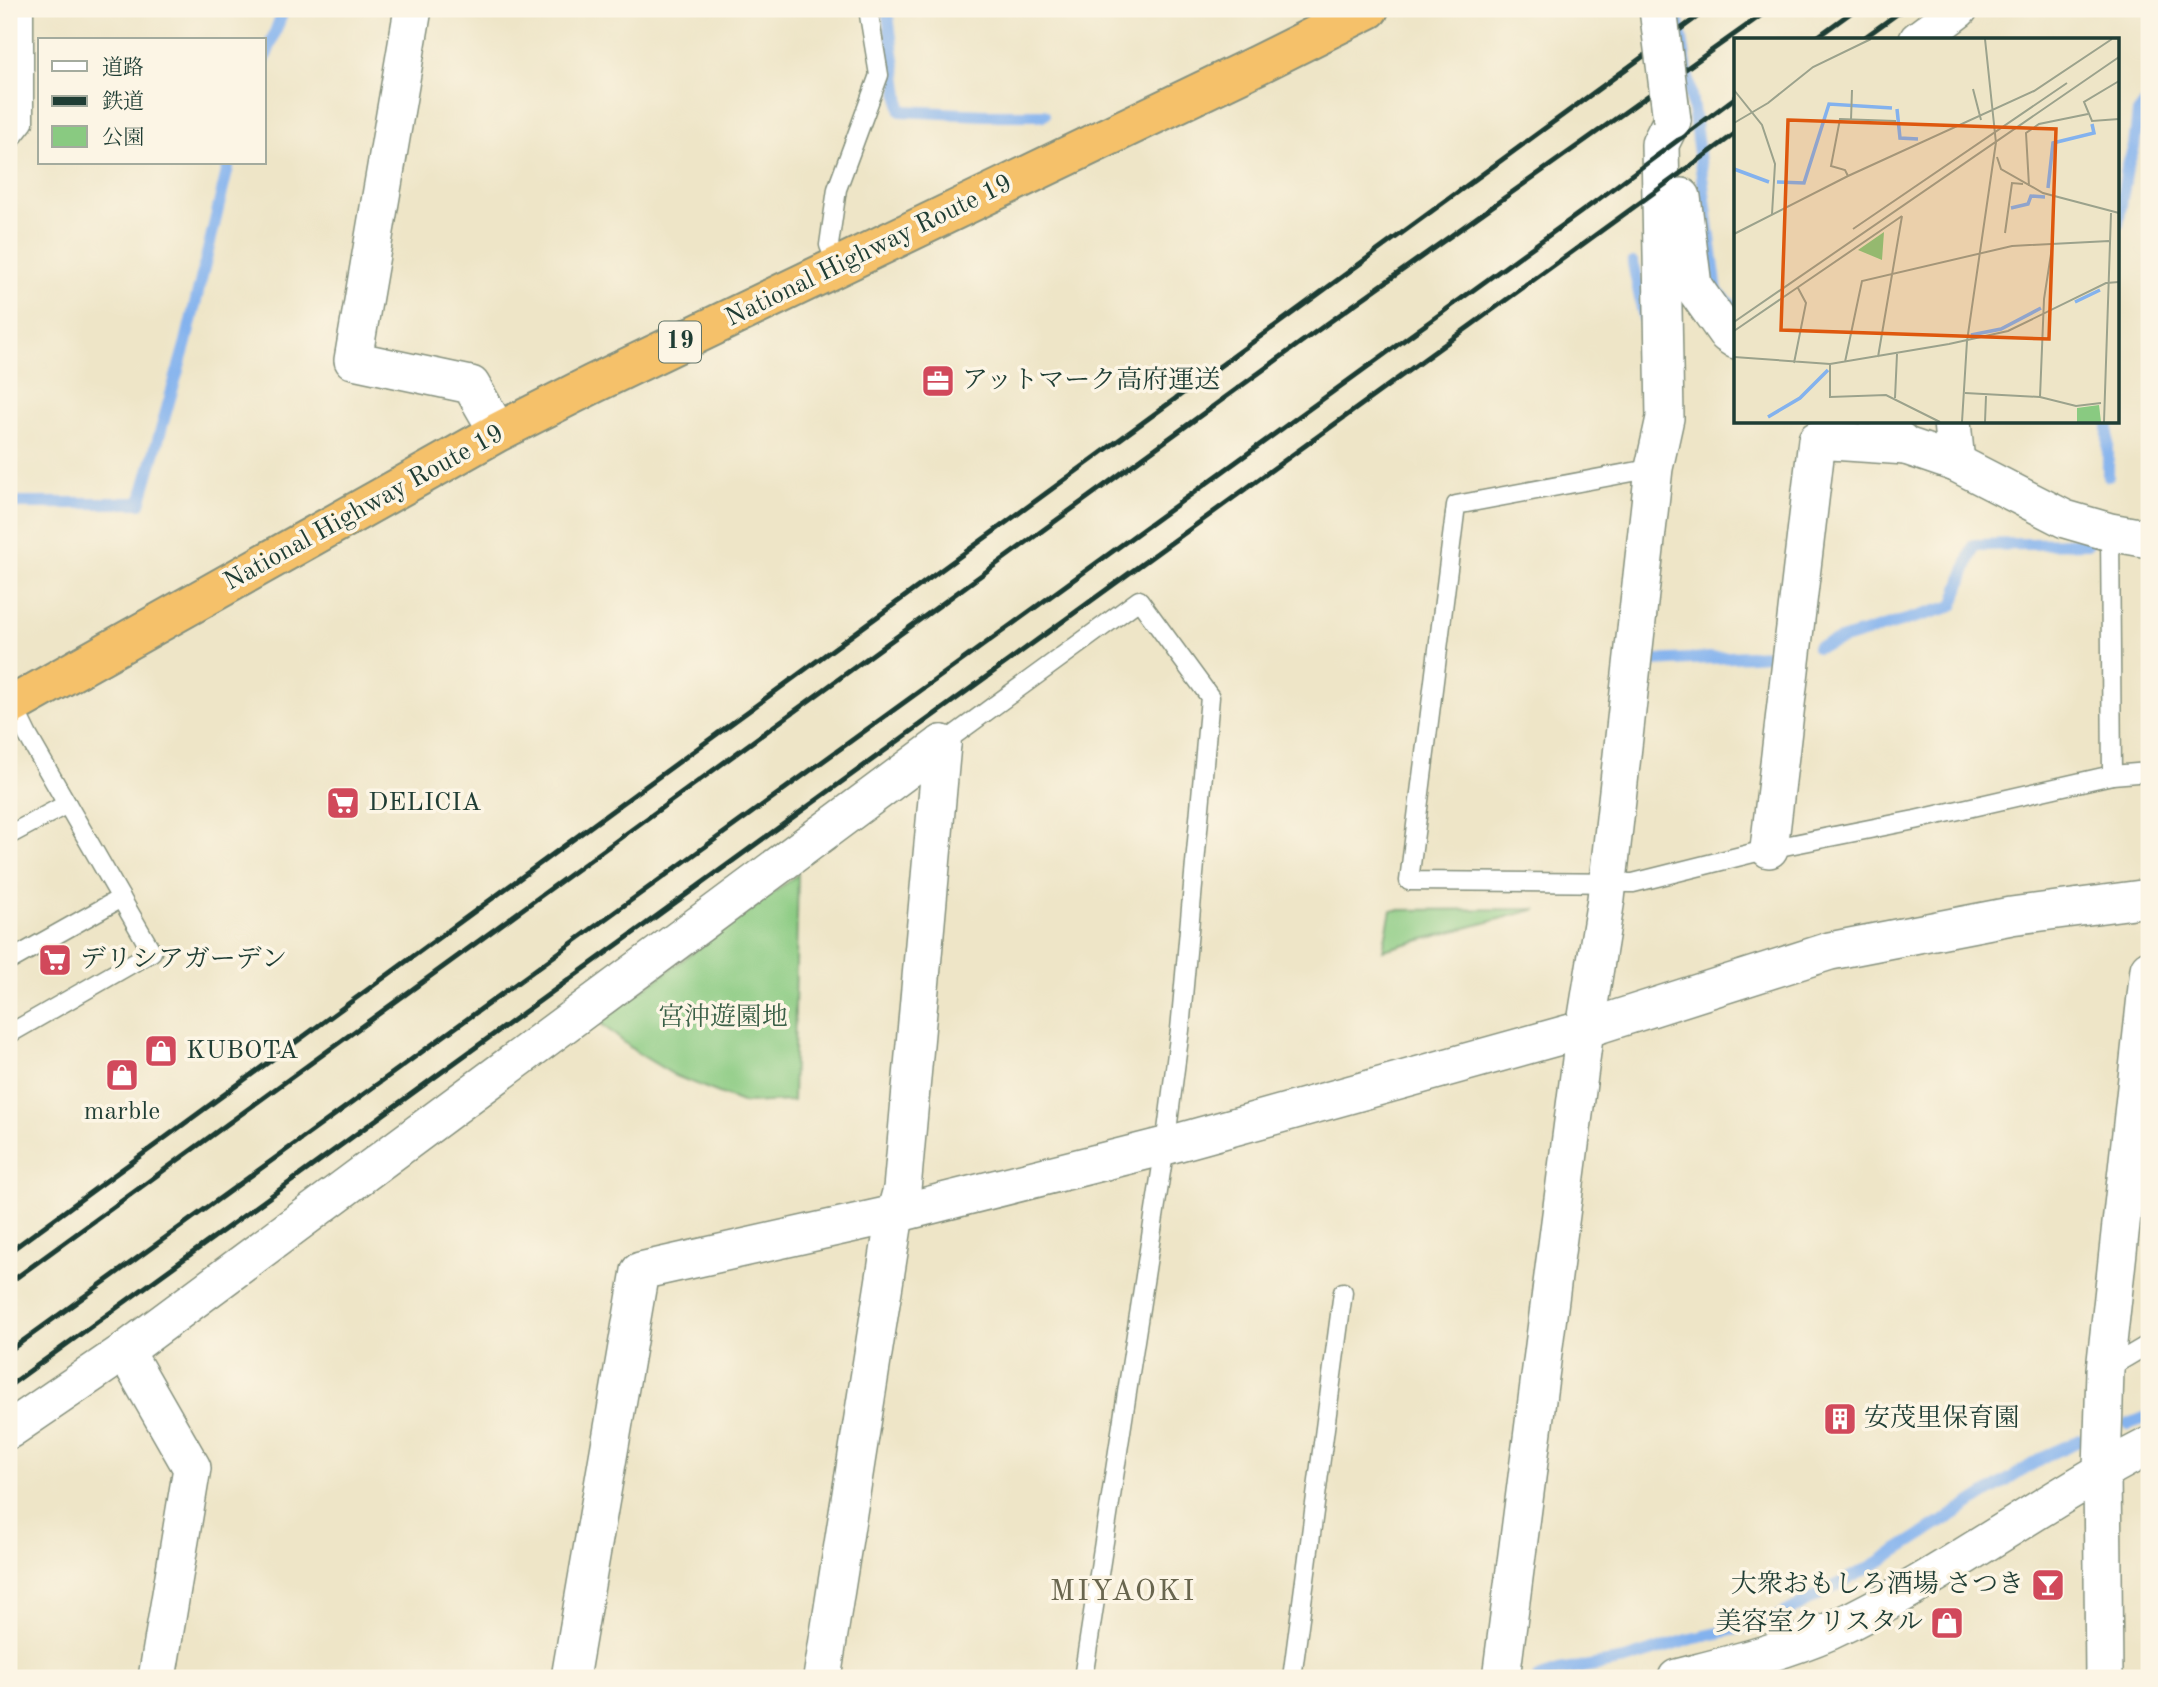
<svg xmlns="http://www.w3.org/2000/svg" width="2158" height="1687" viewBox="0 0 2158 1687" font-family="'Old Standard TT','Noto Serif JP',serif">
<rect width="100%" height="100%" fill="#fcf5e5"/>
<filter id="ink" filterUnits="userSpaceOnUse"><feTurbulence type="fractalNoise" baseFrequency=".0143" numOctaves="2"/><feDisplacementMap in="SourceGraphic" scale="14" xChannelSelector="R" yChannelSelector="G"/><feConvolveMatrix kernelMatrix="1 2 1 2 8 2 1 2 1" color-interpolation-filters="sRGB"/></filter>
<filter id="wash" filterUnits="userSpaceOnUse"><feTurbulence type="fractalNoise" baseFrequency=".00686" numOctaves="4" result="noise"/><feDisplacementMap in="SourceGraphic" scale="28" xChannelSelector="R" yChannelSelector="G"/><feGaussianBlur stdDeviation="1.57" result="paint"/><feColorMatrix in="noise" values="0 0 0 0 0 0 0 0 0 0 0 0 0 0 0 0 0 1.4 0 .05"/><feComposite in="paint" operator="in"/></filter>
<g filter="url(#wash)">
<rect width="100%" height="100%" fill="#eee5c7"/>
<g fill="#89ca81" stroke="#54845a" stroke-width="2">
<polygon points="798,874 793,1101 744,1103 676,1076 636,1052 599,1022"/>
<polygon points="1537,909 1383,950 1391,910"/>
</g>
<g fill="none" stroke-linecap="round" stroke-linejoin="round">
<g stroke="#83b2ee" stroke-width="12">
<polyline points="887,9 901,111 984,115 1044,115"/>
<polyline points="1677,9 1694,115 1717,292 1736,309"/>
<polyline points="264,61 284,9"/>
<polyline points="2118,224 2127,168 2134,147 2138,113 2145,104 2149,102"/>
<polyline points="1633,263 1648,338"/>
<polyline points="2108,476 2108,422"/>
<polyline points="9,503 140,503 186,342 229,163"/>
<polyline points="1817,647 1953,606 1974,545 2088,543"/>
<polyline points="1651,661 1770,655"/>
<polyline points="2129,1424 2149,1416"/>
<polyline points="1538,1678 1559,1671 1625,1660 1691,1639 1768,1622 1874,1565 2047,1455 2081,1440"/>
</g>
</g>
</g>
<g filter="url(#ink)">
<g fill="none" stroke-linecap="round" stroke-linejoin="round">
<defs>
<g id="service">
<polyline points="9,142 24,123 24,9"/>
<polyline points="837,266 829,245 837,189 879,75 868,9"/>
<polyline points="1654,468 1456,505 1409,881 1633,883 1769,849 1915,820 2112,775 2149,772"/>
<polyline points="2110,532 2112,775"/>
<polyline points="942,744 1139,600 1210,697 1180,1030 1165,1146 1083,1678"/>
<polyline points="9,835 67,804"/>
<polyline points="9,961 121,898"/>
<polyline points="9,1034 152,952 28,736 13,705"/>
<polyline points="2105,1370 2149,1344"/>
<polyline points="1292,1678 1343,1292"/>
</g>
<g id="minor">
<polyline points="413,9 353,360 471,385 498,432"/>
<polyline points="1918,40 1959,9"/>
<polyline points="1682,197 1693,286 1727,334 1736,340"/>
<polyline points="1952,422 1956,463"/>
<polyline points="1888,431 1906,446 1956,463 2065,519 2110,532 2149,539"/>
<polyline points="1769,849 1817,440 1906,446"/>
<polyline points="125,1351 192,1468 157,1678"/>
<polyline points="9,1430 125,1351 942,744"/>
<polyline points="570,1678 640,1271 895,1214 1165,1146 1585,1029 1830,951 2011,916 2149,898"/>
<polyline points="822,1678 895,1214 902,1189 942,744"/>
<polyline points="1501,1678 1585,1029 1606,899 1654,468 1665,418 1660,144 1672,120"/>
<path d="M1677,1678C1727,1665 1782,1652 1830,1631C1941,1579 2040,1502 2149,1446"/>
<polyline points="2104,1678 2102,1470 2105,1370 2149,969"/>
</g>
<polyline id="trunk" points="9,707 498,432 593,384 1259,64 1369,9"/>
</defs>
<use href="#service" stroke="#86917e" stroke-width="21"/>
<use href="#minor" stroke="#86917e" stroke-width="40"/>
<use href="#trunk" stroke="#86917e" stroke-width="42"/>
<use href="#service" stroke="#fff" stroke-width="18"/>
<use href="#minor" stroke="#fff" stroke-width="37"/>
<use href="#trunk" stroke="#f5c16b" stroke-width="38"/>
<g stroke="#1f3d34" stroke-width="5">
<polyline points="1813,40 1856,9"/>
<polyline points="1861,40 1904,9"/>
<polyline points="9,1252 1708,9"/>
<polyline points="9,1283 1300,343 1770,9"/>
<polyline points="9,1351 1592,204 1736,97"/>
<polyline points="9,1386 1736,133"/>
</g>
<defs>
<polyline id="minor-bridge" points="1658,9 1672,120"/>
</defs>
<use href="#minor-bridge" stroke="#86917e" stroke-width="40" stroke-linecap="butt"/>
<use href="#minor-bridge" stroke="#fff" stroke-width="37"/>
</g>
</g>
<defs>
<symbol id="office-square" viewBox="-11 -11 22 22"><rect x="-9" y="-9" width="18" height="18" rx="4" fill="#d1495b" stroke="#fcf5e5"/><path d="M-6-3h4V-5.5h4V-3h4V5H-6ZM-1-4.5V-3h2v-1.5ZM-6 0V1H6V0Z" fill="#fff"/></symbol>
<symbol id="supermarket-square" viewBox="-11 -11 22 22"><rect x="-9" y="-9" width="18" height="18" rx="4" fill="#d1495b" stroke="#fcf5e5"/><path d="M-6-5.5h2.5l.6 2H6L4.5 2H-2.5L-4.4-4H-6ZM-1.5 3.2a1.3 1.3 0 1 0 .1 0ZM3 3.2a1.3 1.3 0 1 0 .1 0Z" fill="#fff"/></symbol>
<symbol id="shop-square" viewBox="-11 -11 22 22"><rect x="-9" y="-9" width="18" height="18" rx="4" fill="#d1495b" stroke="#fcf5e5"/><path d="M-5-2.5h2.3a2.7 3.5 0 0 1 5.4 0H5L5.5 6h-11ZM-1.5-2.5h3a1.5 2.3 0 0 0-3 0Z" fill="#fff"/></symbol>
<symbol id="building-square" viewBox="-11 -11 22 22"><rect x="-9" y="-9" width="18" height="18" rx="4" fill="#d1495b" stroke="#fcf5e5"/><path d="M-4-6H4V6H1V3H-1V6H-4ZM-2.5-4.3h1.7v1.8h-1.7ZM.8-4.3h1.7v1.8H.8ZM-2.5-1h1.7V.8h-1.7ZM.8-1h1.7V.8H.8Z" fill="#fff"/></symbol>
<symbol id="bar-square" viewBox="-11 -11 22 22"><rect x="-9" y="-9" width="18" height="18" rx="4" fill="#d1495b" stroke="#fcf5e5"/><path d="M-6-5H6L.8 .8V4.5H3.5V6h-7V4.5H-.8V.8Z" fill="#fff"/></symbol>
</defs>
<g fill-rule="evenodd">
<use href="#office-square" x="919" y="362" width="38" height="38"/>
<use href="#supermarket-square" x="324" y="784" width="38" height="38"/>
<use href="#supermarket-square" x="36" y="941" width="38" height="38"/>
<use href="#shop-square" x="142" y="1032" width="38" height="38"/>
<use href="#shop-square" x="103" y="1056" width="38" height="38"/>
<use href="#building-square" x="1821" y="1400" width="38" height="38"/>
<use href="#bar-square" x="2029" y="1566" width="38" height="38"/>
<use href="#shop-square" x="1928" y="1604" width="38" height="38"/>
</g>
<g text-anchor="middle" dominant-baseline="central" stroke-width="7" stroke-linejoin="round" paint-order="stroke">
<rect fill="#fcf5e5" stroke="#617469" stroke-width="2" x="659" y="321.5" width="42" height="41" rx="5"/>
<g font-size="24" font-weight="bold" fill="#1f3d34">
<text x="680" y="342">19</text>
</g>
<g font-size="26" fill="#1f3d34" stroke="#fcf5e5">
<text transform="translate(869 251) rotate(-26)">National Highway Route 19</text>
<text transform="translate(364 508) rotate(-29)">National Highway Route 19</text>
</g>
<g font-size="26" fill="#1f3d34" stroke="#fcf5e5" text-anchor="start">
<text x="962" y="381">アットマーク高府運送</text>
<text x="368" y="803">DELICIA</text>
<text x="80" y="960">デリシアガーデン</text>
<text x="186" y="1051">KUBOTA</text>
<text x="122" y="1112" text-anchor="middle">marble</text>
<text x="1864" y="1419">安茂里保育園</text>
<text x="2024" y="1585" text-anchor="end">大衆おもしろ酒場 さつき</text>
<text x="1923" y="1623" text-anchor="end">美容室クリスタル</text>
</g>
<g font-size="26" fill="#3a6047" stroke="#fcf5e5">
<text x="723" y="1018">宮沖遊園地</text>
</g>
<g font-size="30" letter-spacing="2" fill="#69664f" stroke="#fcf5e5">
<text x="1123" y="1592">MIYAOKI</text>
</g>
</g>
<g transform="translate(1734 38)">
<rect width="385" height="385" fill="#eee5c7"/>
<path d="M150,194L148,222L124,212ZM365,367L367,384H343V370Z" fill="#89ca81"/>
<path fill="none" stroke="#83b2ee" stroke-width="3.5" d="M163,71L166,100L184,101M0,131L35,144M43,144L70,145L95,66L158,70M314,150L319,105L360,95L358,86M277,170L294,166L297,158L311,159M341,264L366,252M237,297L267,291L307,270M34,379L66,360L94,332"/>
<path fill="none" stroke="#9ba28c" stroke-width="2" d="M251,1L262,105M385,43L350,64L358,83L385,81M239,51L247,82M0,52L28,87L41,126L38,176M117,82L118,52M0,85L34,65L79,29L137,1M263,119L267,131L309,155L385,175M114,138L111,132L97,128L106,81L162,83M295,148L292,95L305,86L354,76M119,191L333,45M271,195L278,145L289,146M0,196L114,138L300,53L378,1M0,284L385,19M0,293L168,178M0,319L96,326L215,306L274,293L372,245L385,244M144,319L168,178M111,324L128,243L278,208L375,203M60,325L72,265L64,250M96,326V359L152,357L206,384M231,355L306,359L342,368L367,365M306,359L310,261L319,203M161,360L163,316M228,384L233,303L262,104M251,384L252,358M370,384L377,175"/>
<path fill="#de580e" fill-opacity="0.15" stroke="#de580e" stroke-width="3.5" d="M54,82L322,91L315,301L47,292Z"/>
<rect width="385" height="385" fill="none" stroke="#1f3d34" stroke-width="3.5"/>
</g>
<rect width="2158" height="1687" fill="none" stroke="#fcf5e5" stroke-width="35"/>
<rect x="38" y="38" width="228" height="126" fill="#fcf5e5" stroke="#a4ab9e" stroke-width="2"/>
<rect x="52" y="61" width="35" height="10" fill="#ffffff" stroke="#a4ab9e" stroke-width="2"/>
<text x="102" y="74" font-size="21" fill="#1f3d34">道路</text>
<rect x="52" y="96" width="35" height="10" fill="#1f3d34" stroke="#a4ab9e" stroke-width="2"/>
<text x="102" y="108" font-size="21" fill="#1f3d34">鉄道</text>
<rect x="52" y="126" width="35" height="21" fill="#89ca81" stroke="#a4ab9e" stroke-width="2"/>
<text x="102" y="144" font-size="21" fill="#1f3d34">公園</text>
</svg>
